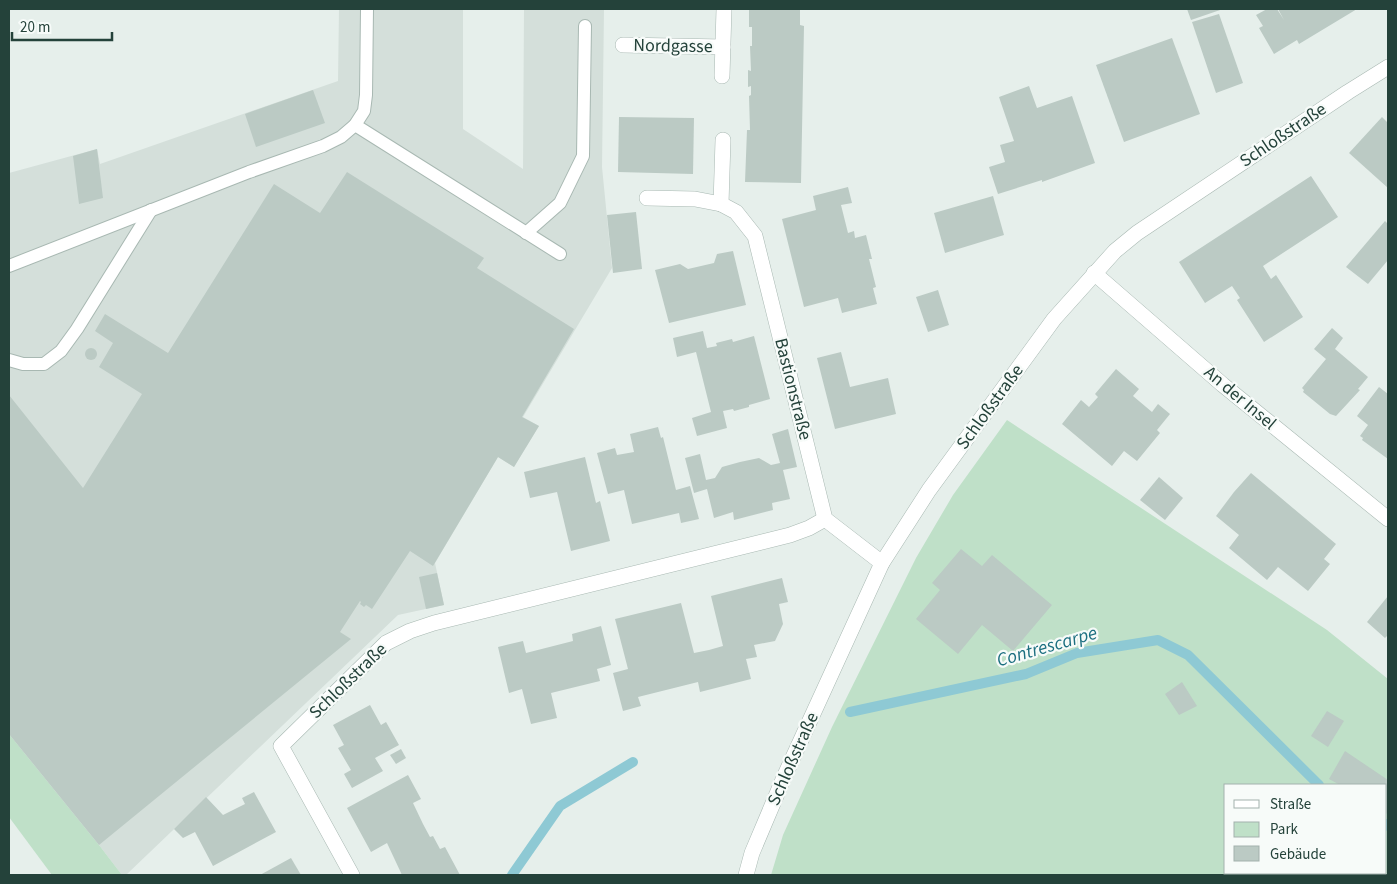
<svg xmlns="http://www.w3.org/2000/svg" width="1397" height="884" viewBox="0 0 1397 884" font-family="'Source Sans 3',sans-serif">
<rect width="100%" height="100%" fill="#e6efeb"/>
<polygon fill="#d4dfda" points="339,9 463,9 463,129 523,169 524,9 604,9 602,167 612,268 523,417 539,426 514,467 498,457 435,563 444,605 398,615 126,875 122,875 99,845 9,734 9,173 97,149 100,164 338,81"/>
<g fill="#bfe0c8" fill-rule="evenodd">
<path d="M1007,420L1327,630L1388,679V875H771L783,835L832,727L916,558L953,495ZM1226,785H1386V873H1226Z"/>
<polygon points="9,734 99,845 122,875 52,875 9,817"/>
</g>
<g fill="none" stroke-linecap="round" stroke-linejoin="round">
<g stroke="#8ec9d4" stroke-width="10">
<polyline points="850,712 1026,674 1077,653 1158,640 1188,655 1319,785"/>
<polyline points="1386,824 1388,826"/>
<polyline points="512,875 560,806 633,762"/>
</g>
</g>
<g fill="#bbcac4">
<polygon points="749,9 800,9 800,25 804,26 801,183 745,182 747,130 750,130 749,96 751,95 751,86 748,87 748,70 751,71 750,46 752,46 752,27 749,27"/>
<polygon points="1187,9 1223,9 1191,20"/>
<polygon points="1267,9 1277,9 1284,20 1278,9 1357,9 1299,44 1297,40 1274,54 1259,28 1263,26 1256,15"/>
<polygon points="1219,14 1243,83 1216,93 1192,22"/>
<polygon points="1172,38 1200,114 1124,142 1096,65"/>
<polygon points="1029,86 1037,108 1072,96 1095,163 1042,182 1042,180 998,194 989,167 1005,162 1000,145 1014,141 999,97"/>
<polygon points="313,90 325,123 256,147 245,114"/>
<polygon points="619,117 694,118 693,174 618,172"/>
<polygon points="1382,117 1388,123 1388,188 1349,153"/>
<polygon points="97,149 103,198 79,204 73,156"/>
<polygon points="347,172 484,258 477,268 574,329 522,417 539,426 514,467 498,457 433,566 410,551 372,609 366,605 364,607 360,604 361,602 360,601 340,632 351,639 99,845 9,734 9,395 83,488 142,394 99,367 113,343 95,331 105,314 168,353 274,184 320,213"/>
<polygon points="1311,176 1338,217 1263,266 1271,279 1276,275 1303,317 1264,342 1237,300 1240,298 1232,286 1205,303 1179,262"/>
<polygon points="848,187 852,203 841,205 848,233 854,231 855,238 866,235 872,259 869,259 876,287 873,288 877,304 842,313 838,298 804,307 782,219 816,210 813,196"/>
<polygon points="993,196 1004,235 945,253 934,213"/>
<polygon points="636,212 642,269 613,273 607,215"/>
<polygon points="1385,221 1388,224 1388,260 1368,284 1346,267"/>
<polygon points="733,251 746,305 669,323 655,270 680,264 688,269 714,263 717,254"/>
<polygon points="938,290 949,325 928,332 916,297"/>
<polygon points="1332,328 1343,338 1335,349 1368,377 1358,389 1360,390 1336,416 1330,414 1303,392 1304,390 1302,388 1326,359 1314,349"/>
<polygon points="703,331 707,348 717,346 716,343 732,339 733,342 754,336 770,399 749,405 749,407 734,411 733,409 723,411 727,428 697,436 692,418 711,412 696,352 677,357 673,338"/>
<circle cx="91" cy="354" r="6"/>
<polygon points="841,352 850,387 888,378 896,414 835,429 817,358"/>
<polygon points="1116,369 1139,389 1133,396 1152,412 1158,404 1170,414 1157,430 1160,433 1137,461 1124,451 1112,466 1062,424 1081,400 1089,407 1098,397 1095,394"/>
<polygon points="1379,387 1388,394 1388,459 1362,440 1363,438 1360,436 1368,425 1357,416"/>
<polygon points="658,427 661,438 663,437 676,490 690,486 699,519 681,523 679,513 632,524 624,490 608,494 597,453 615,448 617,455 634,452 630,434"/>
<polygon points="788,429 797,467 783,470 790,499 772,503 773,510 734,520 733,512 714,518 707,489 694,493 685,458 700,454 706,480 715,478 722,467 740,462 759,458 771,465 780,463 772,434"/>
<polygon points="585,457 596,503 600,501 610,541 571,551 557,492 530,498 524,472"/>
<polygon points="1251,473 1336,544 1324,559 1330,564 1308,591 1278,567 1267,580 1229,548 1239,535 1216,516 1234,492"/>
<polygon points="1159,477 1183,498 1165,520 1140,500"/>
<polygon points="961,549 982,566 992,555 1052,605 1013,651 982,625 958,654 916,619 940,590 932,583"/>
<polygon points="437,573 444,605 426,609 419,577"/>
<polygon points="782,578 788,602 779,604 783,624 775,641 754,645 757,657 746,659 751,679 700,692 698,682 638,697 641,706 623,711 613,673 628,669 615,619 681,603 694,653 709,650 723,646 711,596"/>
<polygon points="1388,596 1388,635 1385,638 1367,622"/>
<polygon points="601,626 611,665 597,669 600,681 551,693 557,718 531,724 522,689 509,693 498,647 523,641 526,653 573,641 572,634"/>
<polygon points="1182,682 1197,706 1179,715 1165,694"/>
<polygon points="370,705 381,725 386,722 399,745 375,758 383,771 352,788 344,774 351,770 338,748 344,745 333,725"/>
<polygon points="1327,711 1344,721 1328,747 1311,736"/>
<polygon points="401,749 406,758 396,764 390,755"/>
<polygon points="1345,751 1388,780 1388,815 1386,813 1386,785 1340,785 1329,779"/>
<polygon points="408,775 421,799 413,803 423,824 430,837 433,836 440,849 445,847 460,875 402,875 387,843 371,852 347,808"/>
<polygon points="254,792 276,832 213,866 195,832 183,838 174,829 206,797 223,815 245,804 242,798"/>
<polygon points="291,858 301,875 260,875"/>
</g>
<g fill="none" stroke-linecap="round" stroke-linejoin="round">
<defs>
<g id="lane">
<polyline points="355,125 560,254"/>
<polyline points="526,233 560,203 583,156 585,26"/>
<polyline points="9,266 249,172 323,146 341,137 355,125 364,111 366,95 367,9"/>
<polyline points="9,360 23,364 44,364 61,351 77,329 151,210"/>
</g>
<g id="street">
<polyline points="623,45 723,47"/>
<polyline points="722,76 724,9"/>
<polyline points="723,140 721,204 736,212 755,236 825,519 882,563"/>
<polyline points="647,198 695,199 721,204"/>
<polyline points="1094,273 1223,385 1388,519"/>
<polyline points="352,875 281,746 386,643 410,631 434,623 790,535 809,528 825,519"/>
<polyline points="746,875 752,853 785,775 882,563 929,490 1054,319 1115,251 1137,233 1348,92 1388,67"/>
</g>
</defs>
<use href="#lane" stroke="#a8b8b2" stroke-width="14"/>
<use href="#street" stroke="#a8b8b2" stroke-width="16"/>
<use href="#lane" stroke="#fff" stroke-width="12"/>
<use href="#street" stroke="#fff" stroke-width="15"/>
</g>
<g text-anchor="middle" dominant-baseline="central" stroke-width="4.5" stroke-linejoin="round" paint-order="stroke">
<g font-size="18" fill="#24423a" stroke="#f7fbf9">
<text transform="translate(673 46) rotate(1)">Nordgasse</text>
<text transform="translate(1283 135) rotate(-34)">Schloßstraße</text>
<text transform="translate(793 389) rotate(76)">Bastionstraße</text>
<text transform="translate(1240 398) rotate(40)">An der Insel</text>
<text transform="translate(990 407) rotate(-54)">Schloßstraße</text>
<text transform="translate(348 681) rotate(-44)">Schloßstraße</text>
<text transform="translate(793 759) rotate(-66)">Schloßstraße</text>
</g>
<g font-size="19" font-style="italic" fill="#1c6f80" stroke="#f7fbf9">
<text transform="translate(1047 647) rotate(-16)">Contrescarpe</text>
</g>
</g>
<rect width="1397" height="884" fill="none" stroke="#24423a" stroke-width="20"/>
<rect x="1224" y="784" width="162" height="90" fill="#f7fbf9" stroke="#a3b1ad"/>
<rect x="1234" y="800" width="25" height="8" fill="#ffffff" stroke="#a3b1ad"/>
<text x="1270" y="809" font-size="15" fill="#24423a">Straße</text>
<rect x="1234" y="822" width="25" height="15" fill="#bfe0c8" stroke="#a3b1ad"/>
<text x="1270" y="834" font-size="15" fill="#24423a">Park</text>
<rect x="1234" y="846" width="25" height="15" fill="#bbcac4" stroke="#a3b1ad"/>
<text x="1270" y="859" font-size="15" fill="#24423a">Gebäude</text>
<path d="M12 32v8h100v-8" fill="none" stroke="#24423a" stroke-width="2.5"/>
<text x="20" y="32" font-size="15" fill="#24423a" stroke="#f7fbf9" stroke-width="4" paint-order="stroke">20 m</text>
</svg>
